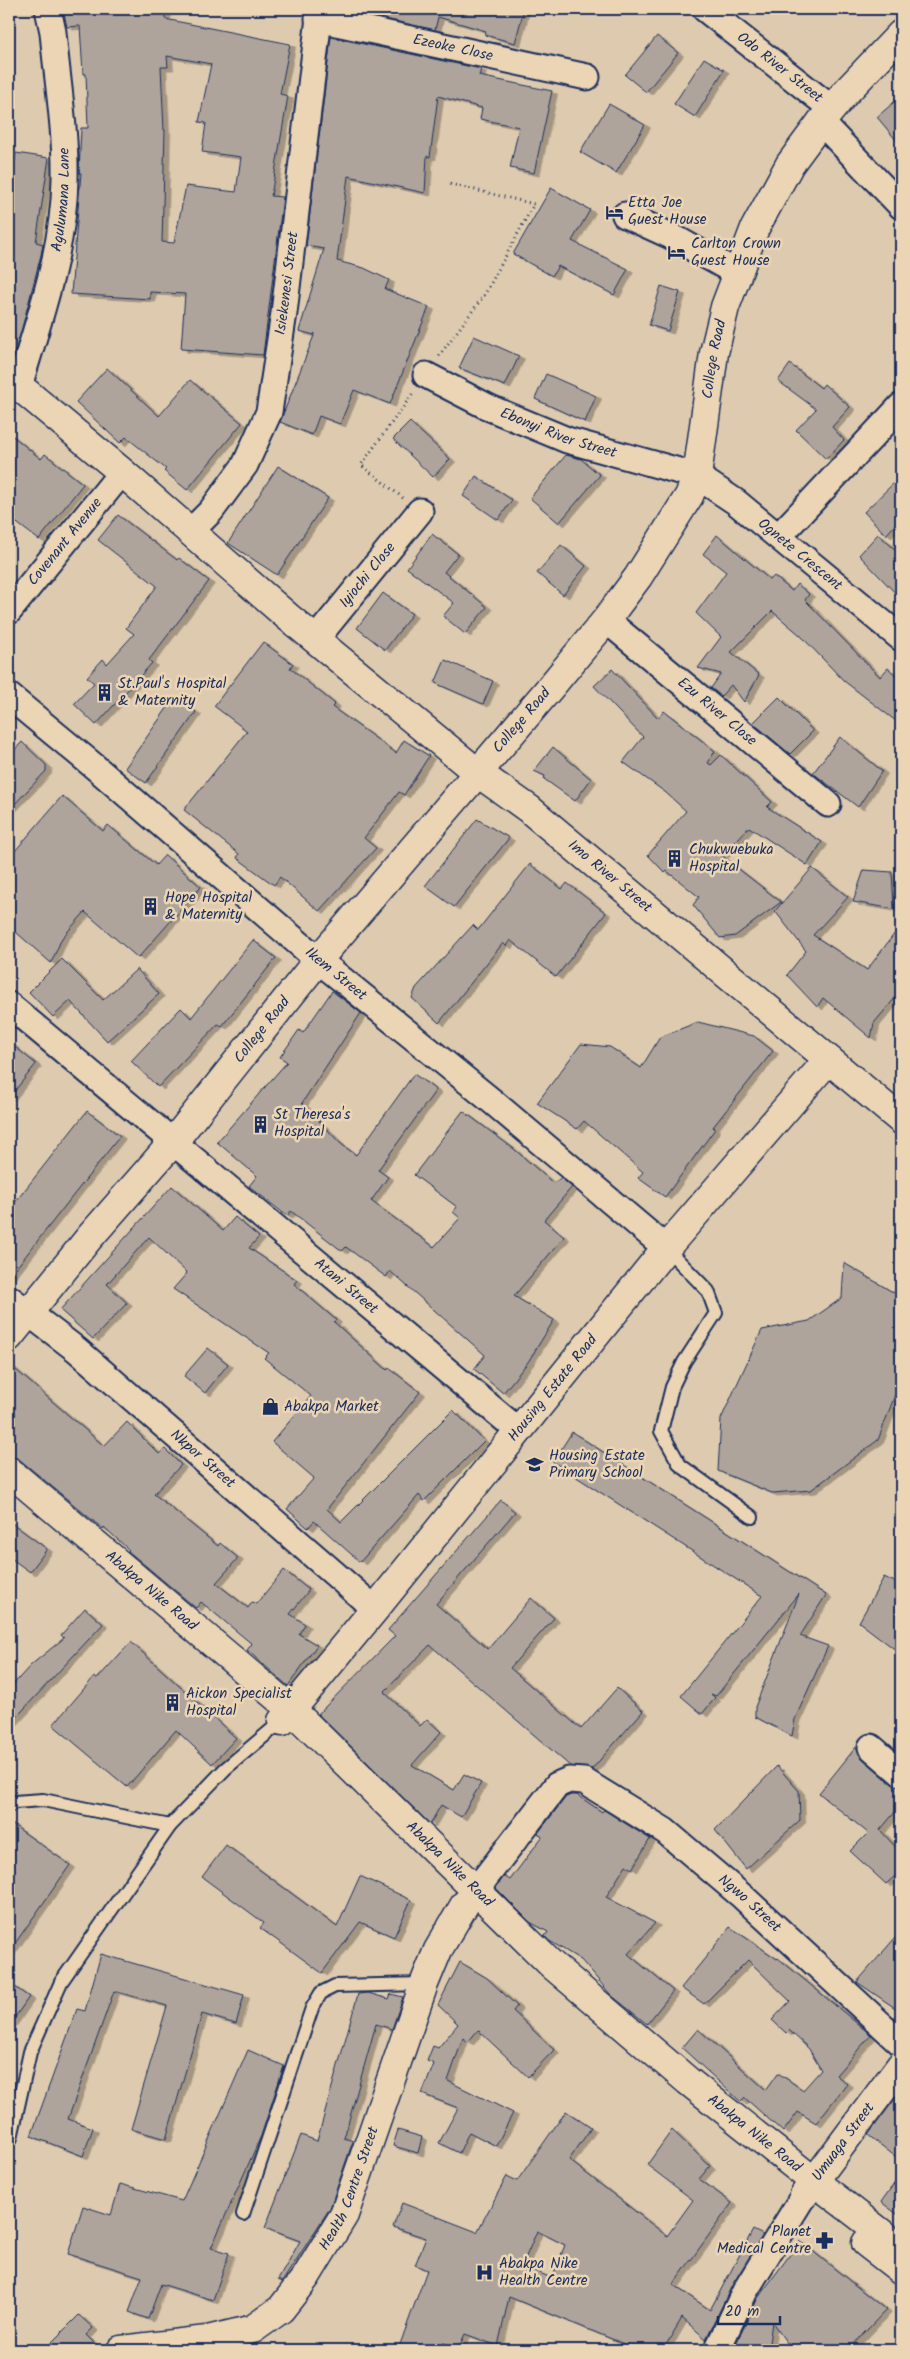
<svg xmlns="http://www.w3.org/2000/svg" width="910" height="2359" viewBox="0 0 910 2359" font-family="Kalam,sans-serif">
<defs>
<filter id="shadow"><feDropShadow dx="5.5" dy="3" stdDeviation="0" flood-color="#0004"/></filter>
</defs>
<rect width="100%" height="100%" fill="#decbaf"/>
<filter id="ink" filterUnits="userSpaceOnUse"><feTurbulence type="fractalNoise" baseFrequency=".02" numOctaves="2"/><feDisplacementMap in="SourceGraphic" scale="10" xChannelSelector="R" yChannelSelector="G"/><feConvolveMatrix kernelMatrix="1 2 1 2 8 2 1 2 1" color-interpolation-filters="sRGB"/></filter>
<g filter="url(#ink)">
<g fill="#aea49b" stroke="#1b2f5e" fill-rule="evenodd" filter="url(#shadow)">
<path d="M63,9H165V19L290,44L280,94L288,96L271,196L283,197L263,355L181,349L185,294L150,292V299L71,294L81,173H79L81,128H88L86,74H83L80,26L67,27ZM167,56L211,64L199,122L206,123L202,152L241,157L236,192L186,186L174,243L162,242L165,130H164L161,67H168Z"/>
<polygon points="339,9 524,9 515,43 485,35 486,31 438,17 435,30"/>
<polygon points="657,36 678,53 646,92 625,75"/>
<polygon points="331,37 481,69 479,76 552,91 534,173 510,168 519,127 480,119 482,108 438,96 430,157 427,156 425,193 348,176 337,261 364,268 389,280 385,289 429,307 390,404 354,390 340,424 319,416 312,435 280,422 315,333 314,335 299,331 324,249 306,246"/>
<polygon points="704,58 724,70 695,117 674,104"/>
<polygon points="901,96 901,146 877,117"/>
<polygon points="609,104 645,125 616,173 580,152"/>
<polygon points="16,153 49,158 36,242 43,244 41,255 21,332 11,363 9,363 9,197"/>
<polygon points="551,188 590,210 572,241 628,269 614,295 558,266 552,276 513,254"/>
<polygon points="661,286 680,292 668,331 649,325"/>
<polygon points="474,336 519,356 505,386 459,368"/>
<polygon points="790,364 821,388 824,384 850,407 832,427 844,440 826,459 796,430 816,409 778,381"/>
<polygon points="107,368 159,416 190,380 242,423 187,490 164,471 166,469 126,437 120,443 76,402"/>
<polygon points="546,374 596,396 585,422 535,399"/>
<polygon points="410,422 450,459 433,477 393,439"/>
<polygon points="9,433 41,459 45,454 83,484 39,540 9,517"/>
<polygon points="566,455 581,459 600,475 559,523 530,498"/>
<polygon points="278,466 328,498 277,575 228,543"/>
<polygon points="476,476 512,500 498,520 463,496"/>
<polygon points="901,476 901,518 886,535 864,512"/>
<polygon points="118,515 177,560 179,558 209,581 149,660 152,663 96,725 74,704 94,683 87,677 103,659 107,664 134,634 126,628 157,586 98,540"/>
<polygon points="432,534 458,554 444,572 487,607 465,634 443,616 454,603 407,568"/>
<polygon points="878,534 901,555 901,599 859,555"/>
<polygon points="717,535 770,580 774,576 792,591 797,584 809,594 805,600 880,677 888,668 901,680 901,725 844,681 800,635 772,611 731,652 759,675 744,702 731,685 721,696 711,688 721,674 698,668 721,637 696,613 726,572 703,554"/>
<polygon points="561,545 586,566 563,595 537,573"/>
<polygon points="383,593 412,614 385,650 357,628"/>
<polygon points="263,642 293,664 290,668 335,704 332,707 396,753 404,740 429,756 404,795 399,792 364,838 376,848 319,911 280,877 274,885 237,858 239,854 184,810 247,731 214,706"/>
<polygon points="445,660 493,681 483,704 435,683"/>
<polygon points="612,669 658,718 664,711 715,751 708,763 711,765 721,755 772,802 767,807 822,842 807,865 749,827 722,856 781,902 735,936 720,938 693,905 699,897 667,871 665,873 648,855 686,811 665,792 623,762 643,737 594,686"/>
<polygon points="175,697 196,712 146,783 125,768"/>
<polygon points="779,697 813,731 790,754 753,723"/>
<polygon points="840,737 882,771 858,807 813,773"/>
<polygon points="22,742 46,765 46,771 9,810 9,756"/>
<polygon points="553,747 591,779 575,801 544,779 545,776 534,771"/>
<polygon points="62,796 103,831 108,825 156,865 165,855 201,887 138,958 85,912 62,938 51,963 9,926 9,858"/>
<polygon points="477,819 509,838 454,907 425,886"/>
<polygon points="530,864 562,889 567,883 606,913 556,977 510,940 506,946 503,943 439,1023 412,998 416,988 473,925 478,930"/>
<polygon points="812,868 848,897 813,935 867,970 901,925 901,991 874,1023 871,1038 823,998 817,1007 787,975 806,951 775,911"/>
<polygon points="864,870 892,872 894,909 853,902"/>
<polygon points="253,940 276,958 222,1026 218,1024 158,1087 131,1061 181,1008 191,1018"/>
<polygon points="62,959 103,1000 137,969 159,994 107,1041 70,1001 53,1017 29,992"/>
<polygon points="332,991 361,1013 302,1103 341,1144 356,1155 414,1074 436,1090 378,1170 388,1177 371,1201 434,1247 460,1218 453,1212 457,1207 414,1175 463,1111 514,1149 553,1183 561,1178 572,1187 544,1220 564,1237 514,1296 554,1320 528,1362 503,1393 474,1369 485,1355 390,1271 386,1277 346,1247 342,1251 291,1211 287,1216 249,1186 257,1176 217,1142 287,1062 280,1057 299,1030 303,1033"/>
<polygon points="698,1022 754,1036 773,1051 713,1127 715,1129 665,1197 638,1178 643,1172 584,1121 577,1129 537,1103 581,1044 610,1047 641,1068 660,1037"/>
<polygon points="9,1042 36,1064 9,1098"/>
<polygon points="87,1111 120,1136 9,1277 9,1210"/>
<polygon points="172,1186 223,1231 235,1217 259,1237 249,1248 297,1280 294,1284 336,1320 334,1322 387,1370 389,1368 420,1392 327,1509 341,1522 453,1410 484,1441 424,1501 419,1495 360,1562 314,1521 308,1528 287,1509 314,1478 272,1442 311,1396 264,1358 269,1353 173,1289 187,1273 149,1237 107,1284 127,1303 93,1339 60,1310"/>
<polygon points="844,1263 901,1297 901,1379 878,1440 811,1490 772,1493 718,1471 721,1419 762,1330 809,1321 842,1298"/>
<polygon points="208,1348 228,1364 205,1393 184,1376"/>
<polygon points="9,1364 104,1446 127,1422 159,1454 165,1449 181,1465 154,1494 218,1546 220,1543 238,1558 216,1583 248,1608 252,1602 256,1604 284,1570 309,1590 290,1614 305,1624 299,1634 317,1645 288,1686 247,1650 252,1644 201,1602 196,1608 128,1551 129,1550 104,1527 103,1529 19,1459 9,1455"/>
<polygon points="572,1432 826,1595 800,1636 828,1646 795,1719 792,1736 755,1717 755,1707 799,1594 716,1696 711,1694 715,1698 702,1714 681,1696 762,1596 553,1462"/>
<polygon points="501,1500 515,1512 436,1604 488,1649 531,1598 554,1618 510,1668 581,1729 617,1688 643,1711 592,1769 570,1766 430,1645 384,1692 420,1726 427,1719 441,1732 412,1765 454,1790 464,1774 481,1783 461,1817 441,1805 430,1824 318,1714 395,1636 388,1630"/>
<polygon points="9,1521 47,1549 30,1572 9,1557"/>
<polygon points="884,1577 901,1585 901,1654 859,1622"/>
<polygon points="85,1608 103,1624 9,1725 9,1689 31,1665 64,1638 61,1635"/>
<polygon points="131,1642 236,1738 212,1764 176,1730 127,1787 53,1725 94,1677 97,1679"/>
<polygon points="856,1747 862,1758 892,1784 901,1787 901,1805 880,1830 901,1853 901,1871 886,1884 850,1851 868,1833 819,1793"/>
<polygon points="777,1766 799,1791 800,1820 746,1869 715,1830"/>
<polygon points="571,1795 577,1795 602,1812 604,1810 650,1839 632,1869 626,1865 606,1897 655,1923 628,1954 673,1991 647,2024 611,1995 581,1960 548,1940 545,1936 548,1932 530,1922 496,1888 504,1876 510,1880 542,1837 538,1833 566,1797"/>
<polygon points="9,1822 70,1865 9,1952"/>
<polygon points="226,1845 337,1927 360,1876 411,1900 394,1937 360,1922 322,1973 260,1928 264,1923 202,1877"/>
<polygon points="730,1927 777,1959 778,1958 871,2035 836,2075 847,2084 816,2123 798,2112 783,2132 745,2098 741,2102 682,2048 698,2029 766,2090 778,2073 803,2090 821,2070 809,2049 789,2030 786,2033 772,2020 790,2001 748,1960 704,2004 681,1988"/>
<polygon points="901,1931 901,2012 857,1982"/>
<polygon points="101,1954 244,1995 236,2024 202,2014 166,2139 131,2129 167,2006 114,1991 68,2119 93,2128 83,2156 31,2136 77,2009 85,2011"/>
<polygon points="460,1962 487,1978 517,2006 513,2011 554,2050 528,2077 478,2030 468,2042 463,2038 448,2081 513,2113 496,2146 469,2132 459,2153 439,2143 458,2108 422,2094 434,2064 427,2061 433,2046 438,2048 458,2024 438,2005"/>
<polygon points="9,1983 29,1997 9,2026"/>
<polygon points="368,1993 389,1999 391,1994 403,1997 392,2029 376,2024 344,2138 353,2141 330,2208 282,2282 278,2280 300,2241 265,2228 301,2135 317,2141 358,1994"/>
<polygon points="248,2050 284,2066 261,2136 211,2248 229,2253 213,2300 161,2284 148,2319 129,2312 142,2277 68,2254 83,2206 111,2215 120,2184 182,2201"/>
<polygon points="901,2091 901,2161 868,2135"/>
<path d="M566,2111L591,2128L569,2160L667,2236L693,2200L647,2165L672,2130L710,2166L699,2179L732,2203L673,2285L710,2310L753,2230L763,2235L733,2284L706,2339L682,2318L663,2350H628L629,2346L509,2297L498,2346L465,2334L459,2347L443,2343L440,2350H398L427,2270L415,2265L426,2238L393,2227L402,2203L477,2232L507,2176L517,2181ZM537,2231L565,2245L552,2278L522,2266Z"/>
<polygon points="398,2130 422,2137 418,2153 393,2146"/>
<polygon points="901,2174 901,2217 881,2202"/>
<polygon points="800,2241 886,2310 848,2350 792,2350 772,2322 768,2350 733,2350 758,2298"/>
<polygon points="79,2315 93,2328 86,2335 101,2350 44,2350"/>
</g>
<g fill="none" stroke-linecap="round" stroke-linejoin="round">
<defs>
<g id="lane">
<polyline points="666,1248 708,1291 716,1313 684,1362 672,1387 661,1431 680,1465 752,1517"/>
<polyline points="9,1806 14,1802 43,1800 170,1826"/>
<polyline points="11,2138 30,2052 61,1982 170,1826 225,1769 282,1721"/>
<polyline points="243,2214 312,2008 321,1993 335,1986 424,1984"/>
</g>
<g id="street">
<path id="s1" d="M705,9L831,108"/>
<path id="s2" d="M318,19L587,77"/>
<polyline points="821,122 901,206"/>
<polyline points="625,215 671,236 737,273"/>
<path id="s3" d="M426,375L490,408L567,440L697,476L736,502L901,638"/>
<path id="s4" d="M19,386C39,320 64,249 65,179C66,131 57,79 53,32L48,9"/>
<path id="s5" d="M190,532L211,511L245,465L269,412L284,313L320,9"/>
<polyline points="779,536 901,406"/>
<path id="s6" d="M9,611L122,472"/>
<path id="s7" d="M606,620L828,804"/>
<path id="s8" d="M316,639L420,511"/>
<path id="s9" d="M9,696L95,767L318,960L493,1102L666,1248"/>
<path id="s10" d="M9,1005L519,1431"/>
<path id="s11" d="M9,1298L77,1350L375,1609"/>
<polyline points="871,1747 901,1773"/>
<path id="s12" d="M465,1904L557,1785L569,1780L584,1781L665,1831L743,1897L901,2043"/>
<polyline points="717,2350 745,2291 804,2195"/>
</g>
<g id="secondary">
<path id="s13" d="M9,378L122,472L288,617L478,773L529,809L901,1120"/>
<path id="s14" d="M9,1337L89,1238L174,1141L318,960L549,689L606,620L638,577L689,496L697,476L714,353L725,307L755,228L790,164L821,122L845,93L901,34"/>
<path id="s15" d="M282,1721L375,1609L666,1248L828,1060"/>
<path id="s16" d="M804,2195L901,2065"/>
<path id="s17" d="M121,2350L207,2340L253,2329L281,2309L306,2277L344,2215L424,1984L438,1950L465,1904"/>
</g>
<g id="primary">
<path id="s18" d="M9,1471L292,1710L551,1964L688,2081L815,2182L901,2248"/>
<polyline points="866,2243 901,2270"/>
</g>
</defs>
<use href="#lane" stroke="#1b2f5e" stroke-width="16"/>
<use href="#street" stroke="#1b2f5e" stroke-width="29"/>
<use href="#secondary" stroke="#1b2f5e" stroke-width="31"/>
<use href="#primary" stroke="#1b2f5e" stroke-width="31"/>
<g stroke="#1b2f5e" stroke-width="3" stroke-dasharray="1 4" stroke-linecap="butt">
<polyline points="439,356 485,294 534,204 450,184"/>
<polyline points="403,498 361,465 414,392"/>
</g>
<use href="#lane" stroke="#ebd5b4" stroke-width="12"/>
<use href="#street" stroke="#ebd5b4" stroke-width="25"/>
<use href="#secondary" stroke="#ebd5b4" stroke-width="28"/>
<use href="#primary" stroke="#ebd5b4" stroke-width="28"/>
</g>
</g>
<defs>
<symbol id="hotel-bare" viewBox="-9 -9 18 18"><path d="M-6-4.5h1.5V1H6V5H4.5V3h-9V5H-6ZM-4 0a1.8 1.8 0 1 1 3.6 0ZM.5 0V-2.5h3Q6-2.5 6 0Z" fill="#1b2f5e" stroke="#ebd5b4" stroke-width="2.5" paint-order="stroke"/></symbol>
<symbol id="building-bare" viewBox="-9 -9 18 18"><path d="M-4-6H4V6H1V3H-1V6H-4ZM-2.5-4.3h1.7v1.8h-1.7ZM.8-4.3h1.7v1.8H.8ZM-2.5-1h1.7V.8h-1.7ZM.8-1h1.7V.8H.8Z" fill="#1b2f5e" stroke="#ebd5b4" stroke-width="2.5" paint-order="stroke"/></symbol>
<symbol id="shop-bare" viewBox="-9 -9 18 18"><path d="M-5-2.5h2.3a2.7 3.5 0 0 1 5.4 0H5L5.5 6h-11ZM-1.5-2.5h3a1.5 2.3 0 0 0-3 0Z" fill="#1b2f5e" stroke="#ebd5b4" stroke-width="2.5" paint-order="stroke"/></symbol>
<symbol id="school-bare" viewBox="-9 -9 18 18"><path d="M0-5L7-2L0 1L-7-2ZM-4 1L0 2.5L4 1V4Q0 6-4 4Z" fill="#1b2f5e" stroke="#ebd5b4" stroke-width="2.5" paint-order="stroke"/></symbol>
<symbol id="pharmacy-bare" viewBox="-9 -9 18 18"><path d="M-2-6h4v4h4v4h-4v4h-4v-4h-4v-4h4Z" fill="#1b2f5e" stroke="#ebd5b4" stroke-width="2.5" paint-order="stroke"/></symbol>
<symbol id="hospital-bare" viewBox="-9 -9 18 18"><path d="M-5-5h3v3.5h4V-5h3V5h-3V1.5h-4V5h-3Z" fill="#1b2f5e" stroke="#ebd5b4" stroke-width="2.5" paint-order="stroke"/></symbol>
</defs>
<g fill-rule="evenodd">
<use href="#hotel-bare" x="602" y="200" width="25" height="25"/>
<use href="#hotel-bare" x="664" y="240" width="25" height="25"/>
<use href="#building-bare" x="92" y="680" width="25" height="25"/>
<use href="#building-bare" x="662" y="846" width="25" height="25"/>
<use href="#building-bare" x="138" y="894" width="25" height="25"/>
<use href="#building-bare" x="248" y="1112" width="25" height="25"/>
<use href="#shop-bare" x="258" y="1394" width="25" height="25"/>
<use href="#school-bare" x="522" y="1452" width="25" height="25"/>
<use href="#building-bare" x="160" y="1690" width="25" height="25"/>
<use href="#pharmacy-bare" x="812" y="2228" width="25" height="25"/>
<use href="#hospital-bare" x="472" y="2260" width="25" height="25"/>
</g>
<g text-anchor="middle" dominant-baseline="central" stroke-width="5" stroke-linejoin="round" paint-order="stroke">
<g font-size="15" fill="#1b2f5e" stroke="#ebd5b4">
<text stroke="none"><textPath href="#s2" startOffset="138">Ezeoke Close</textPath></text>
<text stroke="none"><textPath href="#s1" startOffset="95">Odo River Street</textPath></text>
<text stroke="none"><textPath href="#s4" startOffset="192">Agulumana Lane</textPath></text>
<text stroke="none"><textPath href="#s5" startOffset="275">Isiekenesi Street</textPath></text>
<text stroke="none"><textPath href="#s14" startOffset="1222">College Road</textPath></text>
<text stroke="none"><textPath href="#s3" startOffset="145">Ebonyi River Street</textPath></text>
<text stroke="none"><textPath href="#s6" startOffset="89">Covenant Avenue</textPath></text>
<text stroke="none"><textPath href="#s3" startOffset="420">Ognete Crescent</textPath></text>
<text stroke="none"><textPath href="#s8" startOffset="82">Iyiochi Close</textPath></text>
<text stroke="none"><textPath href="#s7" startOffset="144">Ezu River Close</textPath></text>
<text stroke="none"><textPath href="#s14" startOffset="802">College Road</textPath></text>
<text stroke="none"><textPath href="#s13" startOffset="781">Imo River Street</textPath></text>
<text stroke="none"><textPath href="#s9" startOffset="429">Ikem Street</textPath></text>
<text stroke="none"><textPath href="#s14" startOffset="398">College Road</textPath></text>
<text stroke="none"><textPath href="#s10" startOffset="439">Atani Street</textPath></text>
<text stroke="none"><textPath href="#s15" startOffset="429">Housing Estate Road</textPath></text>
<text stroke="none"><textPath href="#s11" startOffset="252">Nkpor Street</textPath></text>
<text stroke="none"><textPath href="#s18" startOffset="186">Abakpa Nike Road</textPath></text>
<text stroke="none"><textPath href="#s18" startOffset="591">Abakpa Nike Road</textPath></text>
<text stroke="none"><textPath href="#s12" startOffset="385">Ngwo Street</textPath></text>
<text stroke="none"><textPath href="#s18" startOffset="998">Abakpa Nike Road</textPath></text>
<text stroke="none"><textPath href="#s16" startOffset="66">Umuaga Street</textPath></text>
<text stroke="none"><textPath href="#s17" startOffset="308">Health Centre Street</textPath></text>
</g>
<g font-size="15" fill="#1b2f5e" stroke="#ebd5b4" text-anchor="start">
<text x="628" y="203">Etta Joe<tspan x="628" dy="17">Guest House</tspan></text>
<text x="691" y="244">Carlton Crown<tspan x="691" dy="17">Guest House</tspan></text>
<text x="118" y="684">St.Paul's Hospital<tspan x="118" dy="17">&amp; Maternity</tspan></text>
<text x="689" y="850">Chukwuebuka<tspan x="689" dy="17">Hospital</tspan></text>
<text x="165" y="898">Hope Hospital<tspan x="165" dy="17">&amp; Maternity</tspan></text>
<text x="274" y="1115">St Theresa's<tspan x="274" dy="17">Hospital</tspan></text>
<text x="284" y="1407">Abakpa Market</text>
<text x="549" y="1456">Housing Estate<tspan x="549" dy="17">Primary School</tspan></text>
<text x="186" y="1694">Aickon Specialist<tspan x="186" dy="17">Hospital</tspan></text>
<text x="811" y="2232" text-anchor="end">Planet<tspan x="811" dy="17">Medical Centre</tspan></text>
<text x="499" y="2264">Abakpa Nike<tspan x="499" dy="17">Health Centre</tspan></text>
</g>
</g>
<rect width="910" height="2359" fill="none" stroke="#ebd5b4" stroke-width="30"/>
<rect x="15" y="15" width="880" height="2329" fill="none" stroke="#1b2f5e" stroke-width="2" filter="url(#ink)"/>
<path d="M718 2316v8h62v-8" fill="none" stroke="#1b2f5e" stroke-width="2.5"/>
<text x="725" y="2316" font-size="15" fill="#1b2f5e" stroke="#ebd5b4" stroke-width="4" paint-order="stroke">20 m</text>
</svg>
